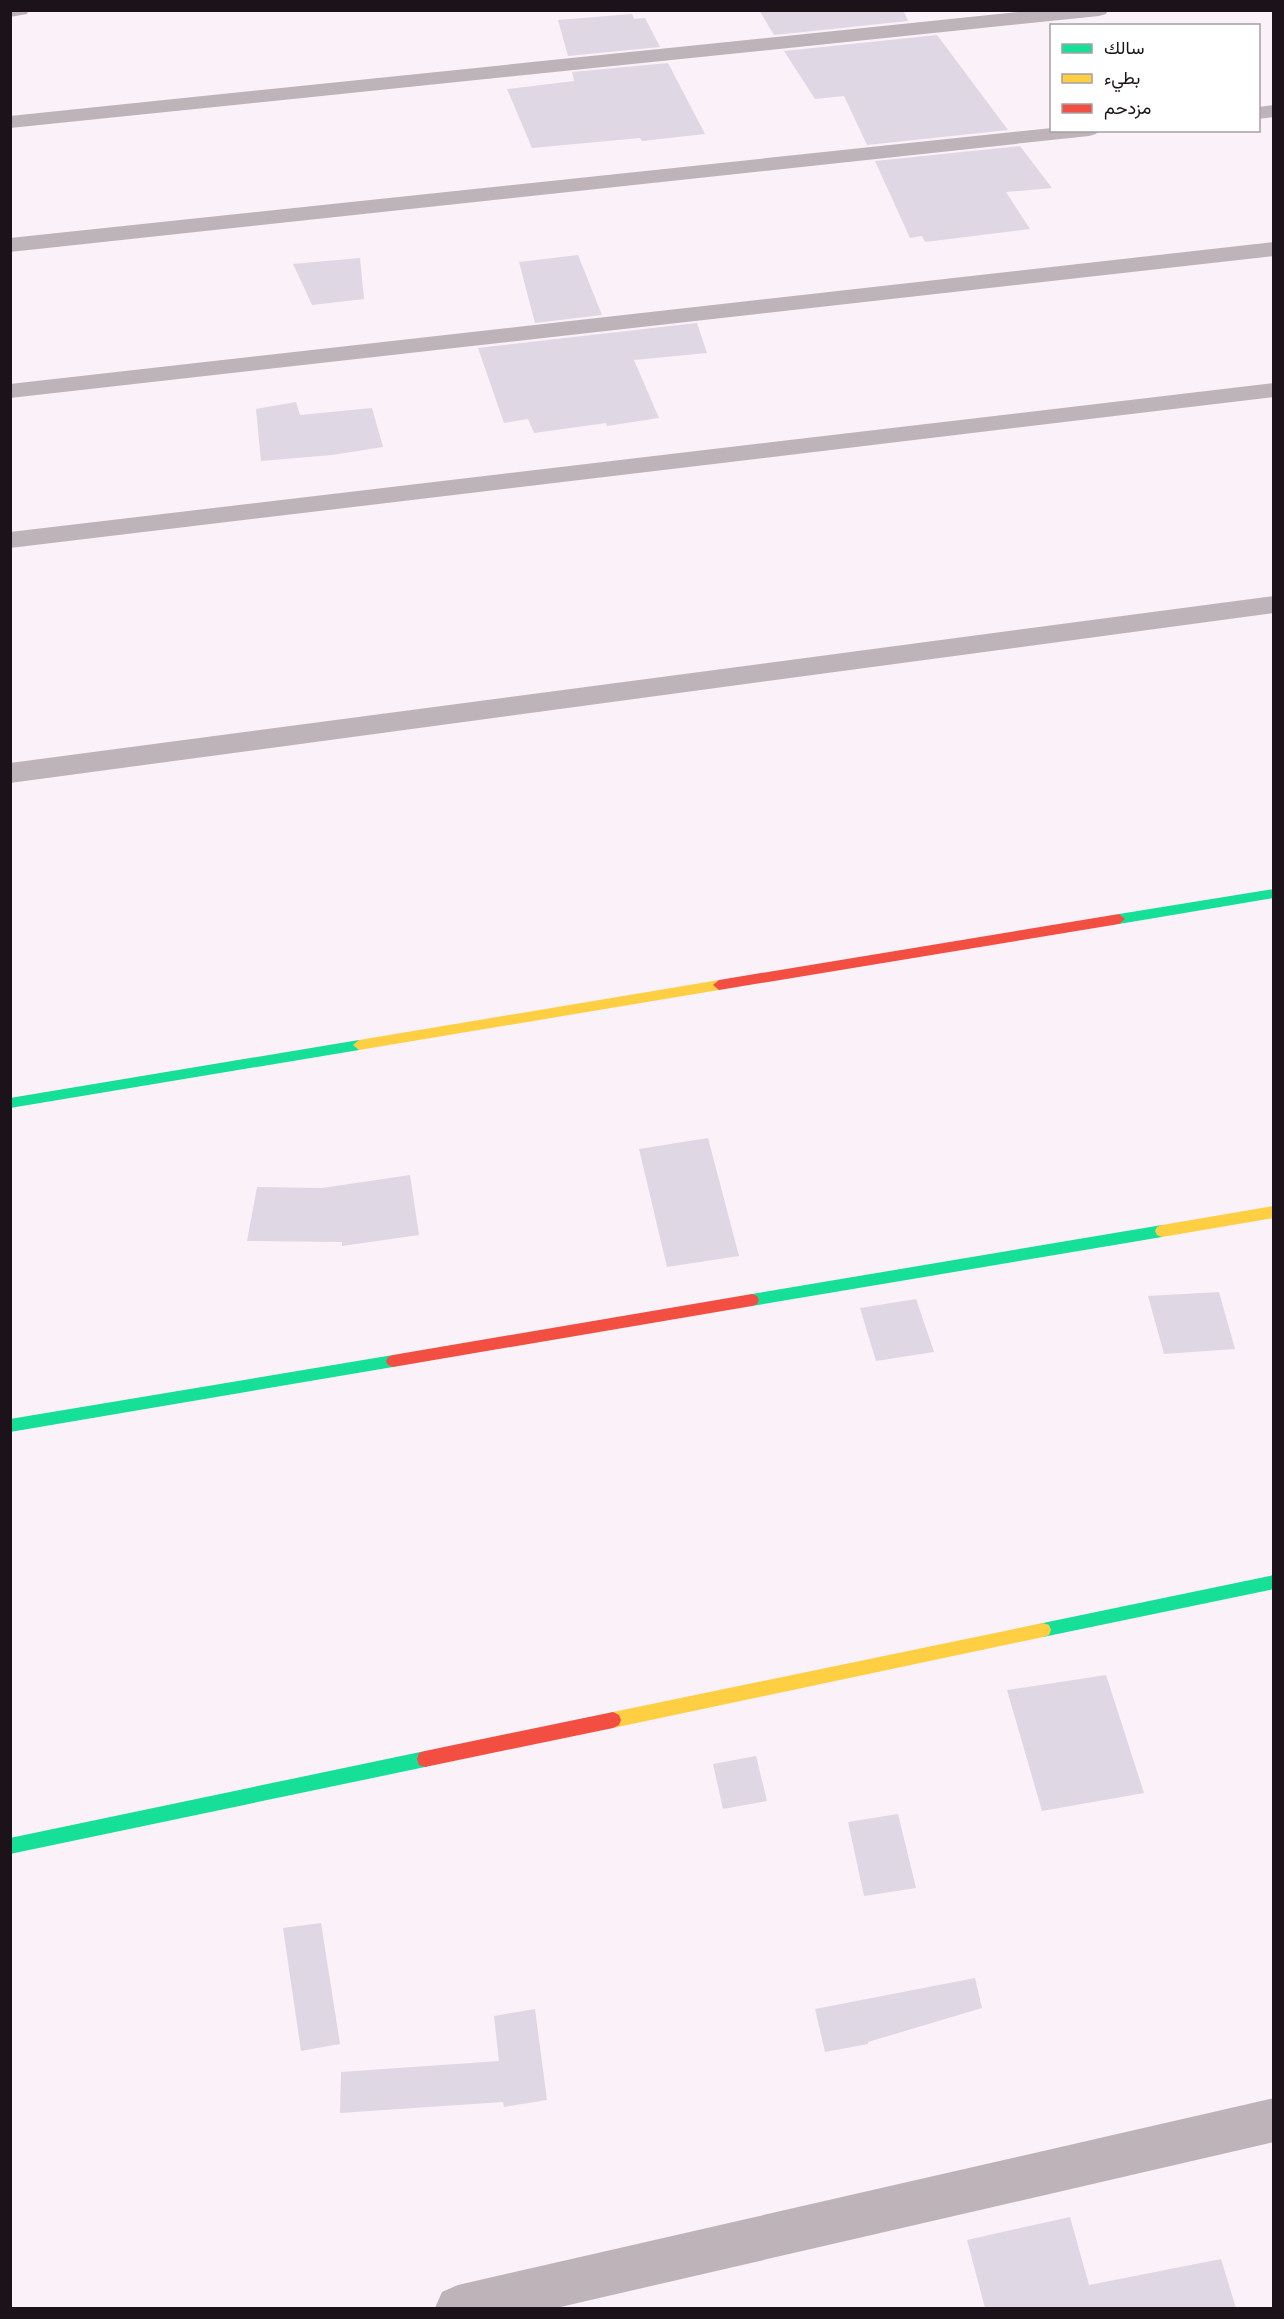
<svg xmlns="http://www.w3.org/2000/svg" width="1284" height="2319" viewBox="0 0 1284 2319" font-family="Roboto,Vazirmatn,sans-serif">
<rect width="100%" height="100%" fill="#faf1f9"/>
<g fill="#e0d7e4">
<polygon points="759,10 903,10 908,21 774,35"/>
<polygon points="632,14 634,19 645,18 660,47 568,56 558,20"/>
<polygon points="937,35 1008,130 867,145 844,96 815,99 784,51"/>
<polygon points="668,63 705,134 642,141 640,138 532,148 507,89 574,81 572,72"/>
<polygon points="1020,146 1052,188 1006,192 1030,229 925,242 922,236 910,238 875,161"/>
<polygon points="578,255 602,315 535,323 519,262"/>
<polygon points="360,258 364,299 312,305 293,264"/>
<polygon points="697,323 707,353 634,360 659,418 607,426 606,423 534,433 528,419 504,423 478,348"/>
<polygon points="296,402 300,415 372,408 383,447 332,455 261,461 256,409"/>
<polygon points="708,1138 739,1256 667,1267 639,1149"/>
<polygon points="410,1175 419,1235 342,1246 342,1242 247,1241 257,1187 322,1188"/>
<polygon points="1219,1292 1235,1349 1164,1354 1148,1296"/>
<polygon points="916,1299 934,1352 876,1361 860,1308"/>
<polygon points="1106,1675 1144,1793 1042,1811 1007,1690"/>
<polygon points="756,1756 767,1801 723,1809 713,1764"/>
<polygon points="898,1814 916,1888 864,1896 848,1822"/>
<polygon points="321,1923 340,2044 301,2051 283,1928"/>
<polygon points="975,1978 982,2008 868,2042 868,2044 825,2052 815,2009"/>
<polygon points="535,2009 547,2100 504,2107 503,2102 340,2113 341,2072 499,2061 494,2016"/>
<polygon points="1070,2217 1089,2285 1221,2259 1236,2308 985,2308 967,2240"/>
</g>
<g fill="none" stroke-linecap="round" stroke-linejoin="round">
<g fill="#bdb3b8" fill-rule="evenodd">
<polygon points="10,10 29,10 27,14 10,17"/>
<polygon points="1037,10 1108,10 1106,14 1099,16 10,128 10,116"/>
<polygon points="1274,105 1274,117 1258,119 1258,107"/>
<polygon points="1052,128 1052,130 1099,130 1096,134 1089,136 10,252 10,238"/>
<polygon points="1274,242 1274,256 10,398 10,384"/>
<polygon points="1274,383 1274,397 10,548 10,532"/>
<polygon points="1274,596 1274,613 10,783 10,763"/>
<polygon points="1274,2098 1274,2142 556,2308 435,2308 442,2292 458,2285"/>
</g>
<g fill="#16e098" fill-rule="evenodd">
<polygon points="1274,889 1274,898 1119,924 1113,919 1119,914"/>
<polygon points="359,1040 365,1045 359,1050 10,1108 10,1098"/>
<polygon points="1162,1225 1167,1227 1169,1231 1167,1235 1162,1237 752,1306 747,1304 745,1300 747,1296 752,1294"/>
<polygon points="393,1355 398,1357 400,1361 398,1365 393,1367 10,1432 10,1419"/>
<polygon points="1274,1575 1274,1589 1043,1637 1037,1635 1035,1630 1037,1625 1043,1623"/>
<polygon points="425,1751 431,1753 433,1759 431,1765 425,1767 10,1854 10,1838"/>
</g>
<g fill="#ffcf43" fill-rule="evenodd">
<polygon points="719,980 725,985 719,990 359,1050 353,1045 359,1040"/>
<polygon points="1274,1206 1274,1218 1162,1237 1157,1235 1155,1231 1157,1227 1162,1225"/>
<polygon points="1043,1623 1049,1625 1051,1630 1049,1635 1043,1637 613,1728 607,1725 605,1720 607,1715 613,1712"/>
</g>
<g fill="#f24e42" fill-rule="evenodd">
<polygon points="1119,914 1125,919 1119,924 719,990 713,985 719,980"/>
<polygon points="752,1294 757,1296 759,1300 757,1304 752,1306 393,1367 388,1365 386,1361 388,1357 393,1355"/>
<polygon points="613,1712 619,1715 621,1720 619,1725 613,1728 425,1767 419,1765 417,1759 419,1753 425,1751"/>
</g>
</g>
<rect width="1284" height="2319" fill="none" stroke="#1b121a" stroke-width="24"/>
<rect x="1050" y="24" width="210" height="108" fill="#ffffff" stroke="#a4a0a3" stroke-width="1.5"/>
<rect x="1062" y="44" width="30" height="9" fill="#16e098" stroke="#a4a0a3" stroke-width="1.5"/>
<text x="1104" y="54" font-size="18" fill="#1b121a">سالك</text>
<rect x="1062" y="74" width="30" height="9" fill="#ffcf43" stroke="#a4a0a3" stroke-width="1.5"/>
<text x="1104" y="84" font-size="18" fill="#1b121a">بطيء</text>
<rect x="1062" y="104" width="30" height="9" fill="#f24e42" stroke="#a4a0a3" stroke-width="1.5"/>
<text x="1104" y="114" font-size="18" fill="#1b121a">مزدحم</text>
</svg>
